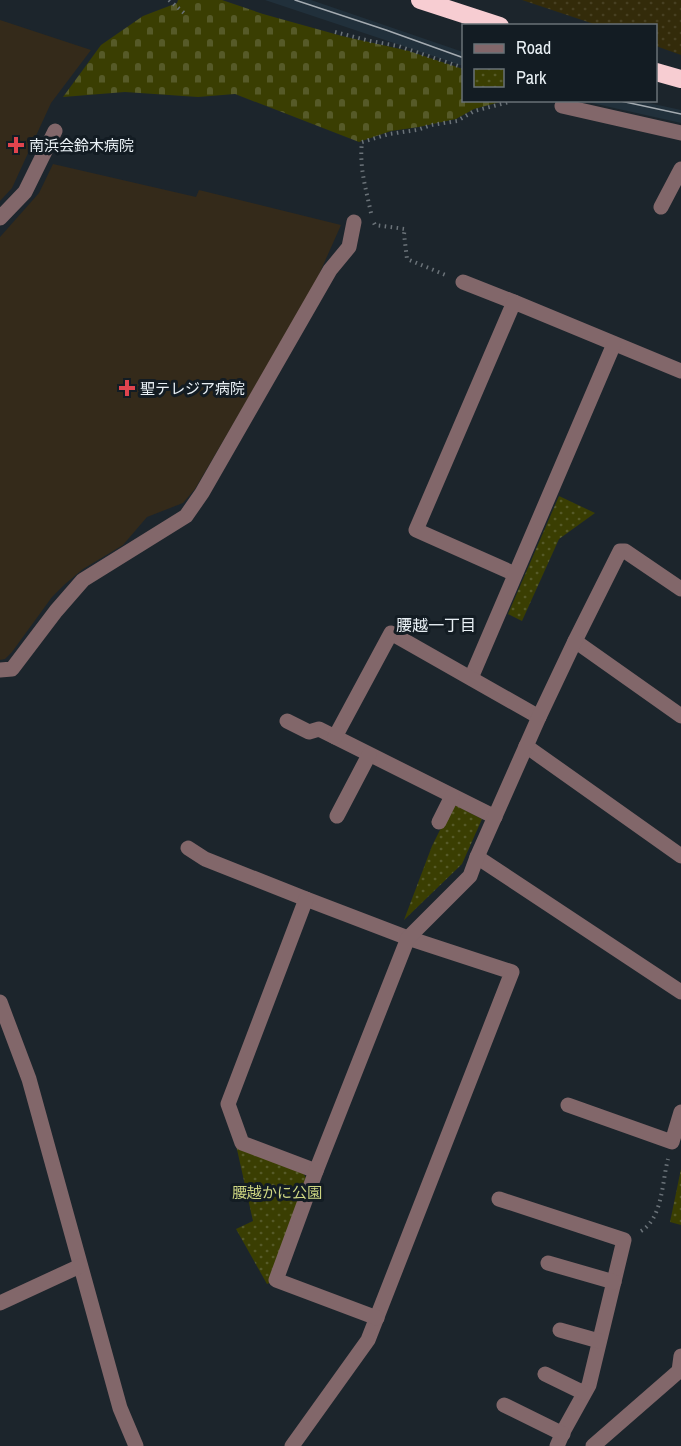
<svg xmlns="http://www.w3.org/2000/svg" width="681" height="1446" viewBox="0 0 681 1446" font-family="'Archivo Narrow','Noto Sans JP',sans-serif">
<defs>
<pattern id="sand-dots" width="8" height="8" patternUnits="userSpaceOnUse" patternTransform="scale(1.5)"><rect width="8" height="8" fill="#332b0a"/><path d="M2 2h.1M6 6h.1" fill="none" stroke="#474022" stroke-width="1.8" stroke-linecap="round"/></pattern>
<pattern id="cemetery-stones" width="16" height="16" patternUnits="userSpaceOnUse" patternTransform="scale(1.5)"><rect width="16" height="16" fill="#3a3e02"/><path d="M2 7V4a2 2 0 0 1 4 0v3zM10 15v-3a2 2 0 0 1 4 0v3z" fill="#565a28"/></pattern>
<pattern id="park-dots" width="8" height="8" patternUnits="userSpaceOnUse" patternTransform="scale(1.5)"><rect width="8" height="8" fill="#3a3e02"/><path d="M2 2h.1M6 6h.1" fill="none" stroke="#565a28" stroke-width="1.8" stroke-linecap="round"/></pattern>
</defs>
<rect width="100%" height="100%" fill="#1c252c"/>
<g fill="#21303b">
<polygon points="265,0 311,0 463,52 463,66"/>
<polygon points="583,101 640,101 681,110 681,123"/>
</g>
<g fill="#342a1a">
<polygon points="0,20 91,50 51,103 12,188 0,201"/>
<polygon points="53,164 196,197 199,190 341,225 313,288 195,489 183,503 147,517 123,545 83,569 64,585 52,597 12,652 5,659 0,660 0,237 39,193"/>
</g>
<polygon fill="url(#sand-dots)" points="522,0 681,0 681,55 656,46 656,26 597,25"/>
<polygon fill="url(#cemetery-stones)" points="178,0 222,0 263,14 342,36 409,51 463,69 464,100 504,101 474,109 456,119 419,127 391,131 359,142 235,94 198,97 125,92 63,97 101,45 143,16 177,3"/>
<g fill="url(#park-dots)">
<polygon points="559,496 595,513 559,539 522,621 508,614"/>
<polygon points="453,804 482,819 462,864 404,920 432,846"/>
<polygon points="236,1145 300,1168 311,1186 276,1280 267,1284 236,1229 253,1221"/>
<polygon points="681,1169 681,1225 670,1222"/>
</g>
<g fill="none" stroke-linecap="round" stroke-linejoin="round">
<g stroke="#6b7379" stroke-width="4" stroke-dasharray="1.5 4.5" stroke-linecap="butt">
<polyline points="169,0 184,13"/>
<polyline points="335,32 370,41 398,46 464,68"/>
<path d="M371,213C366,189 359,167 362,142L389,134L417,130L431,125L457,121L474,111L509,102L510,100"/>
<polyline points="374,223 375,225 405,229 404,234 407,259 448,276"/>
<path d="M641,1231C663,1218 662,1181 668,1159"/>
</g>
<g stroke="#82676a" stroke-width="15">
<polyline points="562,106 681,133"/>
<polyline points="661,207 681,169"/>
<polyline points="0,218 25,192 55,131"/>
<polyline points="463,282 514,302"/>
<polyline points="515,574 416,530 514,302 681,371"/>
<polyline points="575,641 681,716"/>
<polyline points="0,670 12,669 56,611 83,580 186,516 202,493 330,270 349,247 354,222"/>
<polyline points="471,678 614,344"/>
<polyline points="287,721 309,732 319,729 495,817"/>
<polyline points="335,737 391,633 539,717"/>
<polyline points="526,746 681,856"/>
<polyline points="337,816 369,755"/>
<polyline points="439,822 452,796"/>
<polyline points="188,848 205,859 306,899 408,938 512,972 368,1340 292,1446"/>
<polyline points="477,857 681,992"/>
<polyline points="306,899 228,1104 242,1143 316,1171"/>
<polyline points="0,1002 29,1079 120,1408 136,1446"/>
<polyline points="568,1105 672,1142 681,1112"/>
<polyline points="499,1199 624,1240 589,1385 564,1430 557,1446"/>
<polyline points="548,1263 614,1282"/>
<polyline points="0,1303 80,1266"/>
<polyline points="377,1318 276,1280 316,1171 408,938 470,876 477,857 539,717 575,641 620,551 625,551 681,589"/>
<polyline points="560,1330 599,1341"/>
<polyline points="545,1374 584,1393"/>
<polyline points="504,1405 563,1434"/>
<polyline points="593,1446 679,1371 681,1356"/>
</g>
<g stroke="#f7cdd2" stroke-width="18">
<polyline points="420,0 500,26"/>
<polyline points="656,72 681,79"/>
</g>
<g stroke="#a4abb1" stroke-width="1.5">
<polyline points="295,0 386,30 464,58"/>
<polyline points="616,100 681,114"/>
</g>
</g>
<g fill="#e0444e" stroke="#131c23" stroke-width="2">
<path d="M13 136h6v6h6v6h-6v6h-6v-6h-6v-6h6z"/>
<path d="M124 379h6v6h6v6h-6v6h-6v-6h-6v-6h6z"/>
</g>
<g text-anchor="middle" dominant-baseline="central" stroke-width="6" stroke-linejoin="round" paint-order="stroke">
<g font-size="15" fill="#e9f0f5" stroke="#131c23" text-anchor="start">
<text x="29" y="145">南浜会鈴木病院</text>
<text x="140" y="388">聖テレジア病院</text>
</g>
<g font-size="15" fill="#ced682" stroke="#131c23">
<text x="277" y="1192">腰越かに公園</text>
</g>
<g font-size="16" fill="#e9f0f5" stroke="#131c23">
<text x="436" y="625">腰越一丁目</text>
</g>
</g>
<rect x="462" y="24" width="195" height="78" fill="#131c23" stroke="#697177" stroke-width="1.5"/>
<rect x="474" y="44" width="30" height="9" fill="#82676a" stroke="#697177" stroke-width="1.5"/>
<text x="516" y="54" font-size="18" fill="#e9f0f5">Road</text>
<rect x="474" y="69" width="30" height="18" fill="url(#park-dots)" stroke="#697177" stroke-width="1.5"/>
<text x="516" y="84" font-size="18" fill="#e9f0f5">Park</text>
</svg>
